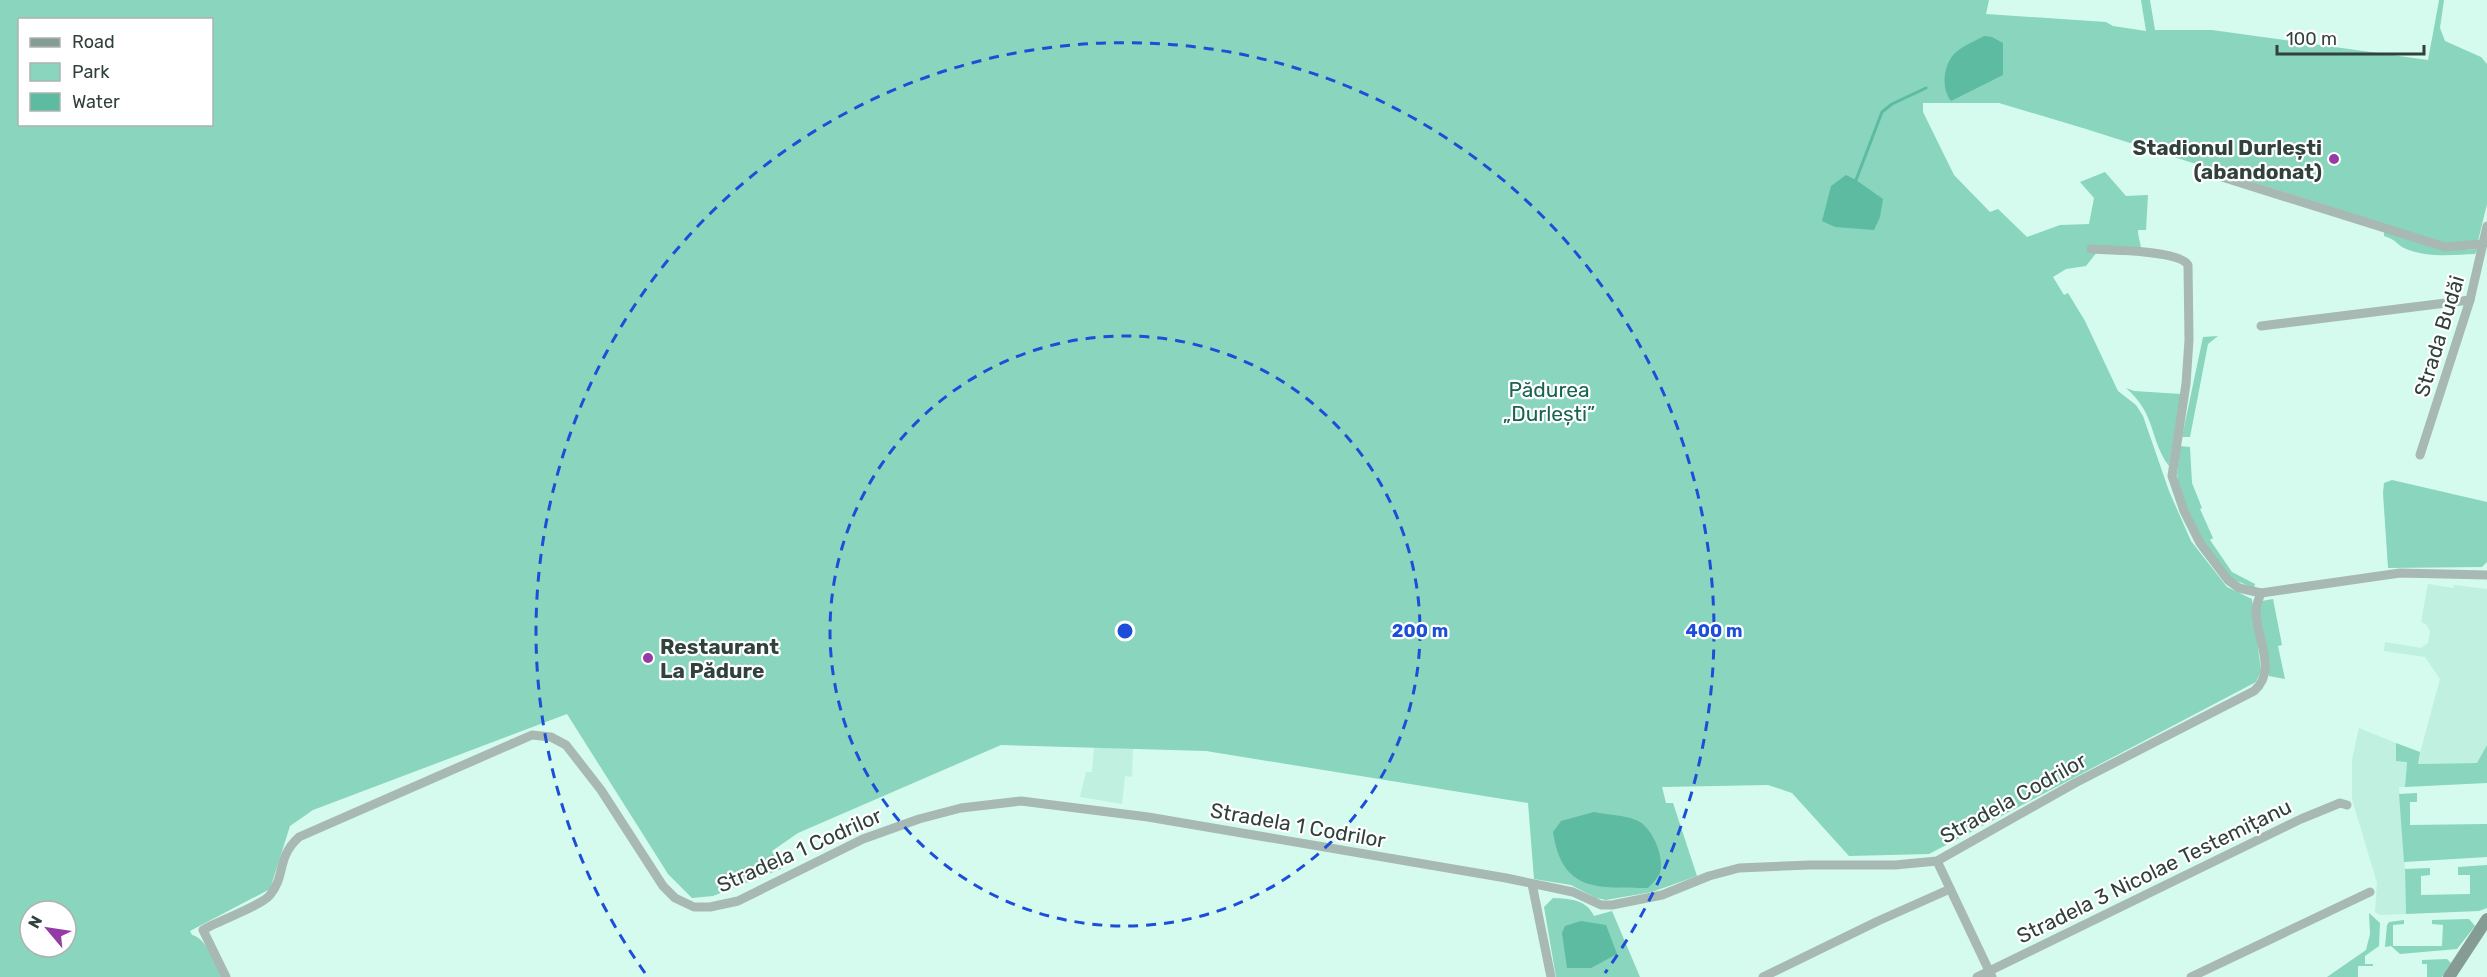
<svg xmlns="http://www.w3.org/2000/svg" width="2487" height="977" viewBox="0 0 2487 977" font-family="Rubik,sans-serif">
<rect width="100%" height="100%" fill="#d4fbee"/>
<g fill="#c0f0df">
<polygon points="2428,584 2453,588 2454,585 2487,589 2487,745 2477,763 2417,764 2440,679 2425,657 2384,651 2385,642 2421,648 2428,643 2430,631 2426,624 2421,622"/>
<polygon points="2359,728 2396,743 2396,761 2407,761 2405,787 2399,787 2405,869 2406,914 2380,915 2375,912 2377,883 2352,799 2352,760"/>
<polygon points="1094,747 1133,749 1132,777 1125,776 1122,804 1080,797 1086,772 1092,772"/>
</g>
<g fill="#89d5bd" fill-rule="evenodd">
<path d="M0,0H1989L1986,14L2106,22L2113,26L2146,31L2141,0H2150L2155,30H2212L2428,60L2438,6L2439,0H2444L2440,28L2445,41L2481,57L2487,64V204L2478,241L2445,243L2086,129L1999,103H1923V112L1954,175L1990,212L1998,209L2027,237L2060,225L2089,224L2094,198L2080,182L2105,172L2126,196L2148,195L2146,230H2138C2138,240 2143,246 2140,256L2134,253L2097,252L2086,266L2066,269L2053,277L2064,295L2068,293L2085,321L2118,391L2136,405L2143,416L2169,491L2191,541L2227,587L2252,599L2261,671L2256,682L1929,854L1849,856L1792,793L1768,785L1662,787L1666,803H1673L1697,876L1652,892L1606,900L1596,898L1571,885L1534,879L1528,803L1206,751L1001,745L798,833L772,851L781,869L713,896L692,898L668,874L567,714L313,810L290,826L270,889L190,931L192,935C207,938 215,965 222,977H0ZM20,20H212V124H20ZM30,911H66V947H30Z"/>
<path d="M2384,232L2460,250L2478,249L2475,254C2453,255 2425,258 2404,248C2396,244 2397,240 2384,236Z"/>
<polygon points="2218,336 2208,344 2190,437 2182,437 2203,337"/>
<path d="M2126,388L2134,391L2181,394L2169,466C2149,439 2157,415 2126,388Z"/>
<polygon points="2180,446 2190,447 2192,483 2202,508 2200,509 2213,538 2210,540 2232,572 2255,584 2254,588 2232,579 2202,541 2179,490 2177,474"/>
<polygon points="2392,480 2487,502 2487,562 2482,567 2388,568 2383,493 2384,483"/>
<polygon points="2273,599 2282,645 2278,646 2285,679 2269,676 2259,608 2262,601"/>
<polygon points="2396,743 2420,752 2418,764 2477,763 2487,745 2487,783 2405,787 2407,762 2396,761"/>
<polygon points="2417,793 2417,802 2410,802 2410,825 2487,824 2487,857 2404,862 2399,794"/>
<polygon points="2487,865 2487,908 2479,911 2406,914 2405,869 2430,868 2430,875 2421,876 2421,895 2470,894 2470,875 2458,875 2458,867"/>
<path d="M1553,898C1570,899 1586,899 1594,916L1612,911L1640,977H1556L1544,907Z"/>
<polygon points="2369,913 2380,923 2379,946 2365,956 2365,964 2373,964 2373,966 2358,966 2358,977 2327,977 2366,950 2370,934"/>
<polygon points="2469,919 2475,926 2457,949 2400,954 2391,946 2385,947 2387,925 2389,922 2404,920 2404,924 2393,925 2393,946 2442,946 2443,925 2432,924 2432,920"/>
<polygon points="2447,959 2451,963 2442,977 2427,977 2427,964 2422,964 2422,960"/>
</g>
<g fill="#5dbba1">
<path d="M1984,36L1992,37L2003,43V75L1951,101C1941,88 1943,65 1955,53C1963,46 1975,41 1984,36Z"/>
<polygon points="1846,175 1856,180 1883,199 1880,217 1874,230 1835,227 1822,221 1831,186"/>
<path d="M1594,812C1607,815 1624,815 1636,820C1652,826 1665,857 1660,873C1657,879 1652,884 1648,888C1600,887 1562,894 1553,832L1561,821Z"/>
<polygon points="1581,921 1606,925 1617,954 1591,968 1567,968 1562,933 1565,926"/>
</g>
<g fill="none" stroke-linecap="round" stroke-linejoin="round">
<polyline stroke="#5dbba1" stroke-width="3" points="1856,180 1882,112 1892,104 1926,88"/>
<g stroke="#a8b8b2" stroke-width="9">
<polyline points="2222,177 2445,247 2483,244"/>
<path d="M2091,249C2109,250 2179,250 2188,265L2189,340L2186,384L2172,476L2184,511L2200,543L2228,580L2239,588L2261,593L2400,573L2487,575"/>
<polyline points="2261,326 2470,300"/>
<polyline points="2420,455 2470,300 2487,226"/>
<polyline points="1937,861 1992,977"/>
<polyline points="1532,884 1551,977"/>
<path d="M226,977L203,930C218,921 261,906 270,895C286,876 276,858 299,837L532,735L551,737L566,745L601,790L663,886L675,898L694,907H710L738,901L863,839L919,819L961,808L1021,801L1148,817L1506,878L1573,892L1601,905H1612L1662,895L1709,876L1739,868L1809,865H1895L1937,861L2075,783L2254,691C2278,671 2256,638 2256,611C2256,605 2259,598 2261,593"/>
<polyline points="1763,977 1878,921 1950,889"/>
<polyline points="1977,977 2301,819 2340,803 2347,805"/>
<polyline points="2191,977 2370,892"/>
</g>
<polyline stroke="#849c94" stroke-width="12" points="2449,977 2487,919"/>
</g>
<g fill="none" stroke="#1d4ed8" stroke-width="3" stroke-dasharray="10 8">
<circle cx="1125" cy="631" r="295"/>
<path d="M645 973A589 589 0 1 1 1605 973"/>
</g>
<g fill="#953ba6" stroke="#fff" stroke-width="2">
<circle cx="2334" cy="159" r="6"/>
<circle cx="648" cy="658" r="6"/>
</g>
<g text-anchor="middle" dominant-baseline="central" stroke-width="4.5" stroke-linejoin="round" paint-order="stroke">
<g font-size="21" font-weight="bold" fill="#31413b" stroke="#fff" text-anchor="end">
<text x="2322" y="147">Stadionul Durlești<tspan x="2322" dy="24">(abandonat)</tspan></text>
<text x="660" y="646" text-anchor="start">Restaurant<tspan x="660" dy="24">La Pădure</tspan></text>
</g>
<g font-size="21" fill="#31413b" stroke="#fff">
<text transform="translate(2439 336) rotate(-73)">Strada Budăi</text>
<text transform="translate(2013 798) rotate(-29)">Stradela Codrilor</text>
<text transform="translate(1298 825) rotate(10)">Stradela 1 Codrilor</text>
<text transform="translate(799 850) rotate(-24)">Stradela 1 Codrilor</text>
<text transform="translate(2154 871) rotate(-26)">Stradela 3 Nicolae Testemițanu</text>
</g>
<g font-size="21" fill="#196351" stroke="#fff">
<text x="1549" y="389">Pădurea<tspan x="1549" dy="24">„Durlești”</tspan></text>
</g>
</g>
<circle cx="1125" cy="631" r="9" fill="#1d4ed8" stroke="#fff" stroke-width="3"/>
<g font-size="18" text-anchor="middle" font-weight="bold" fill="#1d4ed8" stroke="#fff" stroke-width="4.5" stroke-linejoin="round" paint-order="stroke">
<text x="1420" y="637">200 m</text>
<text x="1714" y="637">400 m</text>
</g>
<rect x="18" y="18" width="195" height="108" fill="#ffffff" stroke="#adb3b1" stroke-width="1.5"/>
<rect x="30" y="38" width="30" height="9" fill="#849c94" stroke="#adb3b1" stroke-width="1.5"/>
<text x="72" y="48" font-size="18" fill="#31413b">Road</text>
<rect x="30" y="63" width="30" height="18" fill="#89d5bd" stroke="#adb3b1" stroke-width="1.5"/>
<text x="72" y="78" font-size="18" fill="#31413b">Park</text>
<rect x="30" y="93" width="30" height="18" fill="#5dbba1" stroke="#adb3b1" stroke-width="1.5"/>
<text x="72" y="108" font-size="18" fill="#31413b">Water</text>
<g transform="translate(48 929) rotate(299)"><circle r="28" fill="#ffffff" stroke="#adb3b1" stroke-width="1.5"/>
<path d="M0-4.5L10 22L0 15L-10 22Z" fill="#953ba6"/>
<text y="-9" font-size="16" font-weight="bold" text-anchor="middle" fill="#31413b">N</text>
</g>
<path d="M2277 45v9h147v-9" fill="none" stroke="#31413b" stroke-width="3"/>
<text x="2286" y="45" font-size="18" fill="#31413b" stroke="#ffffff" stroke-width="4.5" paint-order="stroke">100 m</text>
</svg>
